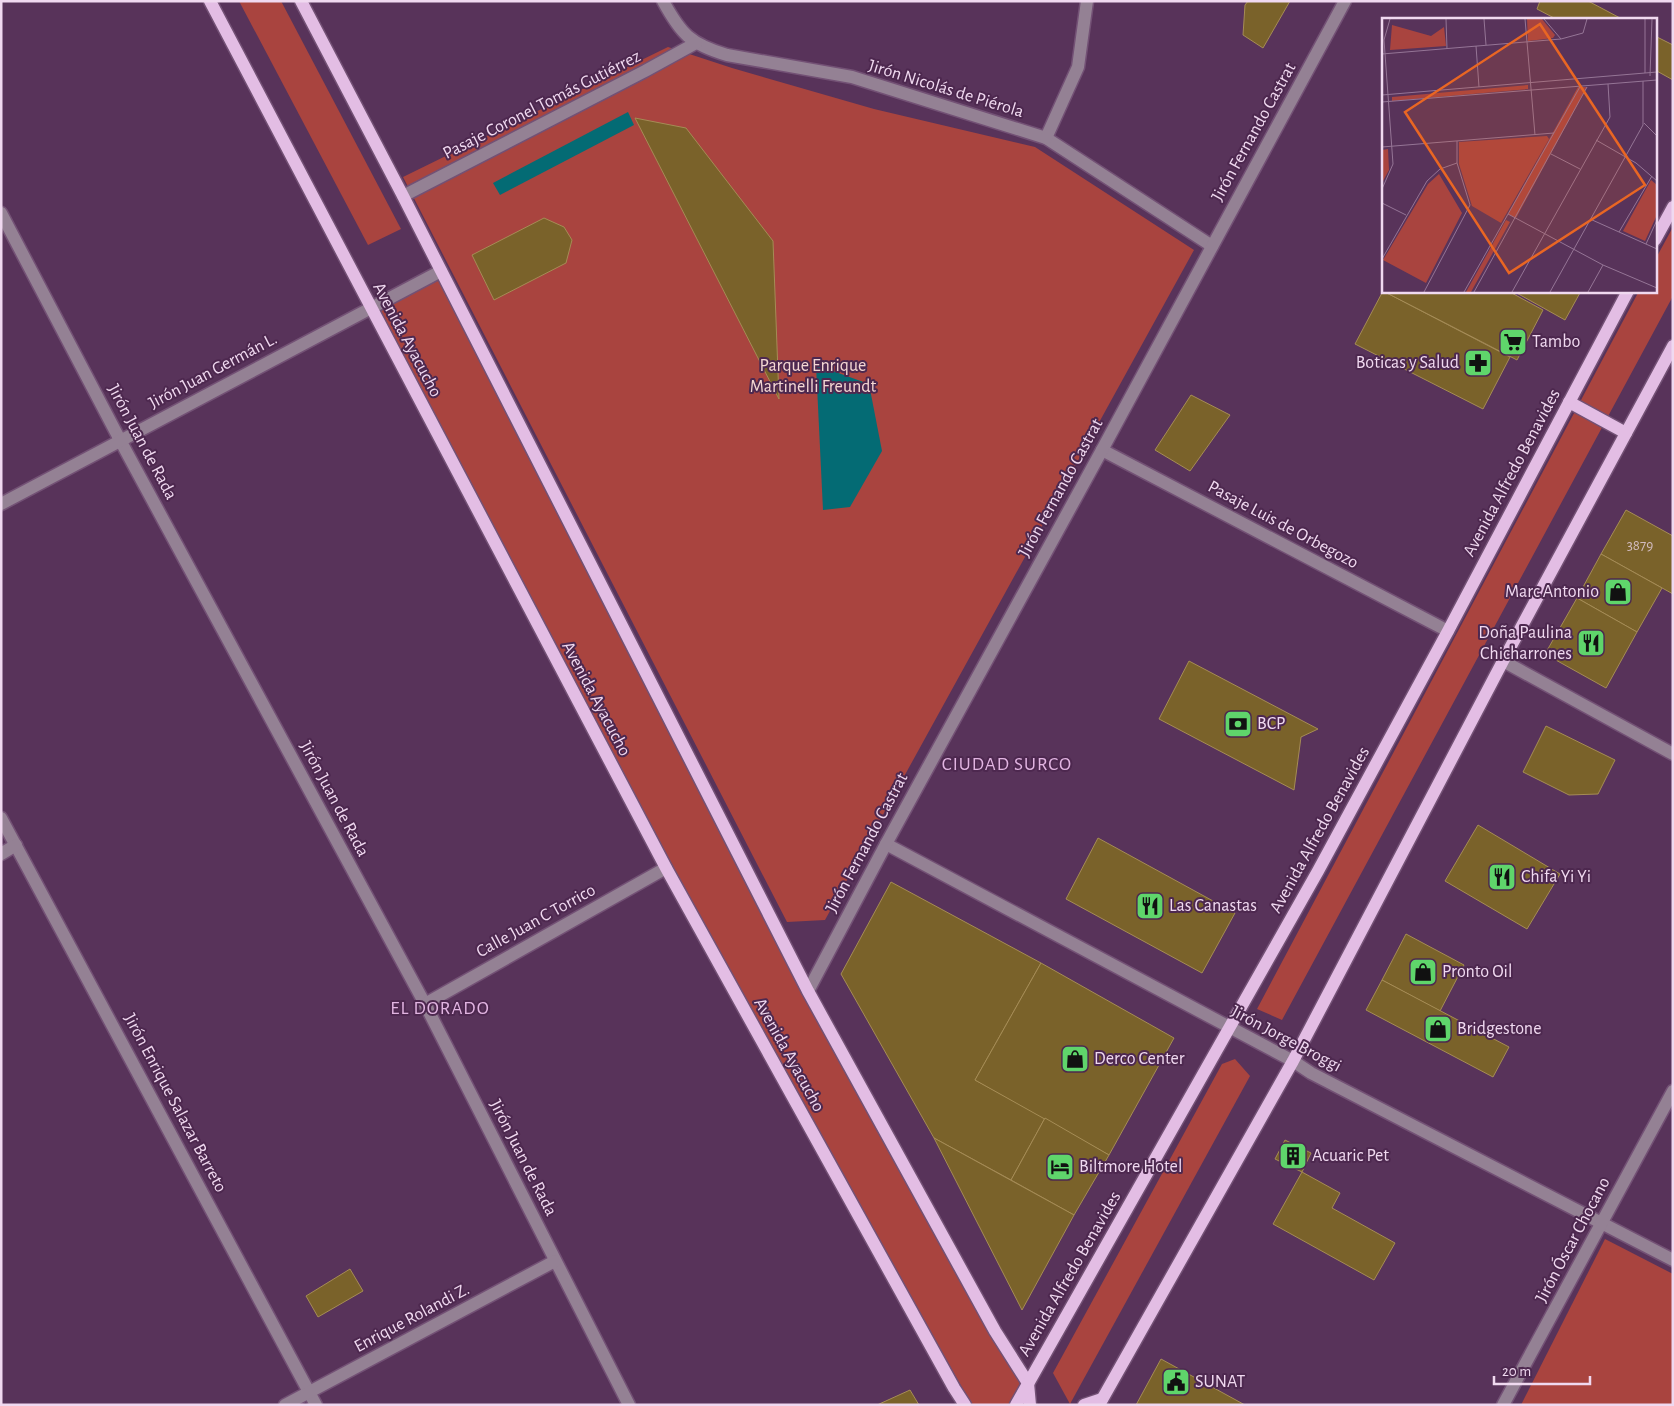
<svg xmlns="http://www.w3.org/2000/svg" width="1674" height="1406" viewBox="0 0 1674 1406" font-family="'Alegreya Sans',sans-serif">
<rect width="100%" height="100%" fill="#58335a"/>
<g fill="#a9443f">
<polygon points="239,1 281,1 401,229 368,245"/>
<polygon points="668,47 732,68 874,109 1035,147 1194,250 825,920 787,922 403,177"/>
<polygon points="1673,227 1673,296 1282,1020 1257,1009 1639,291 1655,291 1655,260"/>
<polygon points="441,271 808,991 1028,1383 1016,1405 972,1405 666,868 370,307"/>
<polygon points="1235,1059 1250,1076 1070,1404 1053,1373 1222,1064"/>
<polygon points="1605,1239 1673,1274 1673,1405 1521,1405"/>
</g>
<g fill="#046b74">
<polygon points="628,112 634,125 500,195 493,183"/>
<polygon points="816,365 869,384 882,451 850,507 823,510"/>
</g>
<g fill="#7a622a" stroke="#a58c55">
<polygon points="1248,1 1290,1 1263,48 1243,35 1245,5"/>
<polygon points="1540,1 1588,1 1622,19 1556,19 1537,9"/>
<polygon points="1655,36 1673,45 1673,80 1655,70"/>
<polygon points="635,118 686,128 773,241 779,399"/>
<polygon points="544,218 564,227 572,240 566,263 494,300 472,255"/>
<polygon points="1383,291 1510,357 1483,409 1355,344"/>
<polygon points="1383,291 1508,291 1543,310 1517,360"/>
<polygon points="1513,291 1581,291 1565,320"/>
<polygon points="1191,395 1230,415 1190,471 1155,450"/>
<polygon points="1626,510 1673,536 1673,594 1601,554"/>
<polygon points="1601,554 1662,588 1637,632 1577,598"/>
<polygon points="1577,598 1637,632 1606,688 1545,654"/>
<polygon points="1189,661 1318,729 1301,737 1294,790 1159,719"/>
<polygon points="1546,726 1615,760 1598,794 1569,795 1523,772"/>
<polygon points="1478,825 1560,874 1527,929 1445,881"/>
<polygon points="1098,838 1235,913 1202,973 1066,899"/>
<polygon points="891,882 1041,963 975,1080 1045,1118 1011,1180 934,1138 841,974"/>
<polygon points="1406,934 1464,965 1440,1011 1382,980"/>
<polygon points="1041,963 1174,1038 1109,1155 975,1080"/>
<polygon points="1382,980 1509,1047 1493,1077 1366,1010"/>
<polygon points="1045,1118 1109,1155 1074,1215 1011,1180"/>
<polygon points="934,1138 1074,1215 1022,1310"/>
<polygon points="1285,1140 1311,1153 1302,1172 1275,1159"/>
<polygon points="1302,1172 1340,1193 1332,1208 1395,1243 1374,1280 1273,1224"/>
<polygon points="350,1269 363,1291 318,1317 306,1296"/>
<polygon points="1161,1359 1245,1405 1136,1405"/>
<polygon points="910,1390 919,1405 877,1405"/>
</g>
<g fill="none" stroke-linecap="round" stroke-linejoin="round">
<defs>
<g id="minor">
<path d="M663,1C681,34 690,44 727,55L852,77L1046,138L1212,246"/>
<polyline points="1046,138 1078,67 1087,1"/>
<polyline points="403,196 645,71 696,43"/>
<polyline points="1,213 120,440 425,1004 629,1405"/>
<polyline points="1102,450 1448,631"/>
<polyline points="1,504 441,271"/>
<polyline points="1503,661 1673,754"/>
<polyline points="1,818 316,1405"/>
<polyline points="886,844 1293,1061 1311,1073 1673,1260"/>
<polyline points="1,854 16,845"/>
<polyline points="808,991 886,844 1102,450 1345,1"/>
<polyline points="425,1004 666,868"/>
<polyline points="285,1405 555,1261"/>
<polyline points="1503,1405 1673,1091"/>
</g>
<g id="major">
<polyline points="210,1 666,868 954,1388 965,1405"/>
<polyline points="301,1 403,196 808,991 995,1331 1028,1383 1030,1405"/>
<polyline points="1655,240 1673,207"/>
<polyline points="1569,402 1626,433"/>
<polyline points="1016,1405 1318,871 1448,631 1628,291"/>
<polyline points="1084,1405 1102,1399"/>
<polyline points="1099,1405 1293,1061 1503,661 1673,346"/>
</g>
</defs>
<use href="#minor" stroke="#735175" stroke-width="15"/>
<use href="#major" stroke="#735175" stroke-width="15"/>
<use href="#minor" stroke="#948194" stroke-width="12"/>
<use href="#major" stroke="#e3bde4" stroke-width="12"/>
</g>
<defs>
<symbol id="supermarket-square" viewBox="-11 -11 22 22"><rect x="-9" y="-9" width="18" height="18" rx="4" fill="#5fd56b" stroke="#4d284f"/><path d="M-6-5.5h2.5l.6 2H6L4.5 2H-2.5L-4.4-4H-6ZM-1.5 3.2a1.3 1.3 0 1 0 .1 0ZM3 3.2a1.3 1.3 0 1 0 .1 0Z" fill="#111"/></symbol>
<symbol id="pharmacy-square" viewBox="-11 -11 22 22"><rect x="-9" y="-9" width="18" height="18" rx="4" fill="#5fd56b" stroke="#4d284f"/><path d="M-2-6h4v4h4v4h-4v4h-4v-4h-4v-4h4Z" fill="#111"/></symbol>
<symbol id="shop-square" viewBox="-11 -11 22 22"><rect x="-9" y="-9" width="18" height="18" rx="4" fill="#5fd56b" stroke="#4d284f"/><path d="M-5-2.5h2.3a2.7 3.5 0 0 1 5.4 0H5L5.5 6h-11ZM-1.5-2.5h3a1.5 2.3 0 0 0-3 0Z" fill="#111"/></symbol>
<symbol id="restaurant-square" viewBox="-11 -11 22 22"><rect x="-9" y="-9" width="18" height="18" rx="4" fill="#5fd56b" stroke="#4d284f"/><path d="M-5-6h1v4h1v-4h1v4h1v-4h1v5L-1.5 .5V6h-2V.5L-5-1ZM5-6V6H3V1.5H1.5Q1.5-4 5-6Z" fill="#111"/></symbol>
<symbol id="bank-square" viewBox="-11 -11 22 22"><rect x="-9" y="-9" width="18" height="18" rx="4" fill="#5fd56b" stroke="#4d284f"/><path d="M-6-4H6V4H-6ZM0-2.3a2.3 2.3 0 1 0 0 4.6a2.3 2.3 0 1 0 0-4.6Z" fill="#111"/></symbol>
<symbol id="building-square" viewBox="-11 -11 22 22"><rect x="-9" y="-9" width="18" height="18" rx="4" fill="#5fd56b" stroke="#4d284f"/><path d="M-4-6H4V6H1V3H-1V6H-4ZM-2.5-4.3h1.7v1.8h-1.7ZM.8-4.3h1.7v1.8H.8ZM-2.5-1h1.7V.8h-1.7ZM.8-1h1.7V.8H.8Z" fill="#111"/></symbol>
<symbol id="hotel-square" viewBox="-11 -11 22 22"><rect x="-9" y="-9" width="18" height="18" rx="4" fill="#5fd56b" stroke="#4d284f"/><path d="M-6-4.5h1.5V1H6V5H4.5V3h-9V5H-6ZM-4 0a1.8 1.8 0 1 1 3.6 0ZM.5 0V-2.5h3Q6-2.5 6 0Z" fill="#111"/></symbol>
<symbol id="civic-square" viewBox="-11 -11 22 22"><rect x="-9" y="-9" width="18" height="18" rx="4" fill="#5fd56b" stroke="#4d284f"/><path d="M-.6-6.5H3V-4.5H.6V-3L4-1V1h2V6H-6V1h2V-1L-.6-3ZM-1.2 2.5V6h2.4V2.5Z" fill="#111"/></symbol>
</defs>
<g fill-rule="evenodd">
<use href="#supermarket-square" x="1497" y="326" width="32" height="32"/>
<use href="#pharmacy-square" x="1462" y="347" width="32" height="32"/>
<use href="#shop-square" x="1602" y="576" width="32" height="32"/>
<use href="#restaurant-square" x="1575" y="627" width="32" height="32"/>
<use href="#bank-square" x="1222" y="708" width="32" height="32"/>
<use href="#restaurant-square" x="1486" y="861" width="32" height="32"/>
<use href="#restaurant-square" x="1134" y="890" width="32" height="32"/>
<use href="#shop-square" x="1407" y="956" width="32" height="32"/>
<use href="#shop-square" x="1422" y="1013" width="32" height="32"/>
<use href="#shop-square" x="1059" y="1043" width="32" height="32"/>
<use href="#building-square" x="1277" y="1140" width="32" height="32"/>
<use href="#hotel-square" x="1044" y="1151" width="32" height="32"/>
<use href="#civic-square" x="1160" y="1366" width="32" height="32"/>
</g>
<g text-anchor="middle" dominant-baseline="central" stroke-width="4" stroke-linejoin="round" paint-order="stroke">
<g font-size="15" fill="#d2bbbe">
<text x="1640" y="545">3879</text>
</g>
<g font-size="18" fill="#f0d9f0" stroke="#4d284f">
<text transform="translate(946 89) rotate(17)">Jirón Nicolás de Piérola</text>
<text transform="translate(542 105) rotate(-27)">Pasaje Coronel Tomás Gutiérrez</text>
<text transform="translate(1254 132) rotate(-61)">Jirón Fernando Castrat</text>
<text transform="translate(407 340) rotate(62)">Avenida Ayacucho</text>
<text transform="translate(213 371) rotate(-28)">Jirón Juan Germán L.</text>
<text transform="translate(142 442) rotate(62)">Jirón Juan de Rada</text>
<text transform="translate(1512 473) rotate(-62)">Avenida Alfredo Benavides</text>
<text transform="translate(1061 488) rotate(-61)">Jirón Fernando Castrat</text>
<text transform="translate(1283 525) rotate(28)">Pasaje Luis de Orbegozo</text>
<text transform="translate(596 699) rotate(62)">Avenida Ayacucho</text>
<text transform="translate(334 799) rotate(62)">Jirón Juan de Rada</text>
<text transform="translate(1320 830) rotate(-61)">Avenida Alfredo Benavides</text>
<text transform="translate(867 843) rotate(-62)">Jirón Fernando Castrat</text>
<text transform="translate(536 921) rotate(-29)">Calle Juan C Torrico</text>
<text transform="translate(1286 1039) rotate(28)">Jirón Jorge Broggi</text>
<text transform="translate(789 1055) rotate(61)">Avenida Ayacucho</text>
<text transform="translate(175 1103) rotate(62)">Jirón Enrique Salazar Barreto</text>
<text transform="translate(523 1158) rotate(63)">Jirón Juan de Rada</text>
<text transform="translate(1573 1240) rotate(-62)">Jirón Óscar Chocano</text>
<text transform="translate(1070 1274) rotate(-60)">Avenida Alfredo Benavides</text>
<text transform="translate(412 1318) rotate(-28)">Enrique Rolandi Z.</text>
</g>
<g font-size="18" fill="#f0d9f0" stroke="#4d284f" text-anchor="start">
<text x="1532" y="342">Tambo</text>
<text x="1459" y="363" text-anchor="end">Boticas y Salud</text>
<text x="1599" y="592" text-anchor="end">Marc Antonio</text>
<text x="1572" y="633" text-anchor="end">Doña Paulina<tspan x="1572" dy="21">Chicharrones</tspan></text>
<text x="1257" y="724">BCP</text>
<text x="1521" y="877">Chifa Yi Yi</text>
<text x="1169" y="906">Las Canastas</text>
<text x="1442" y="972">Pronto Oil</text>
<text x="1457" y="1029">Bridgestone</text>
<text x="1094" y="1059">Derco Center</text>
<text x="1312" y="1156">Acuaric Pet</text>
<text x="1079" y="1167">Biltmore Hotel</text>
<text x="1195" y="1382">SUNAT</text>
</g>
<g font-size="18" fill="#f4d7d3" stroke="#4d284f">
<text x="813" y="366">Parque Enrique<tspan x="813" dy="21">Martinelli Freundt</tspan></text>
</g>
<g font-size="19" letter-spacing="1" fill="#e2b5e2" stroke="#4d284f">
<text x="1007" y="764">CIUDAD SURCO</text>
<text x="440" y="1008">EL DORADO</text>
</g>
</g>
<g transform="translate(1382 18)">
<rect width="275" height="275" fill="#58335a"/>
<path d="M145,1H160L173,17L171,20L146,23ZM10,7L49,18L62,9L64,28L8,32ZM146,67V71L10,83V79ZM196,69H205L134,200L126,196ZM165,118L167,121L119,205L90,188L77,146V124ZM6,131L7,152L0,165V132ZM57,156L80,195L44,265L1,242L46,166ZM269,162L275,167V197L263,223L241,213ZM124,202L128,204L89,274H84Z" fill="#a9443f"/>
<path fill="none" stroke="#957596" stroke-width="1" d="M64,1L65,31M102,1L104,27M143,1L153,117M162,1L179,21M263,1V55M94,28L97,69M0,36L179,21L201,15L205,1M268,58L270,1M0,77L275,54M0,84L275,62M262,105L275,118M214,122L254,145L275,163M0,129L172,115M169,136L198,151M0,171L11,146L2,22L8,1M0,185L24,197M126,196L221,247L275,270M208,201L275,231M237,214L270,158M264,226L275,202M0,241L45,163L58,151L75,145M42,274L88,187L75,145V123M82,274L199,67M92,274L205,69M130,274L228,99L226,66M168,274L261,107V63M206,274L221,247"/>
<path fill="#e96623" fill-opacity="0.15" stroke="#e96623" stroke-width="2.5" d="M158,6L263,167L127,255L23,94Z"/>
<rect width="275" height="275" fill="none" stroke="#f0d9f0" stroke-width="2.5"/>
</g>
<rect width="1674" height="1406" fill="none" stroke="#f0d9f0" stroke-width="5"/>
<path d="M1494 1376v8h96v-8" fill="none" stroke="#f0d9f0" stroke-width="2.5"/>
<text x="1502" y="1376" font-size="15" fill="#f0d9f0" stroke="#4d284f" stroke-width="4" paint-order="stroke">20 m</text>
</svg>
